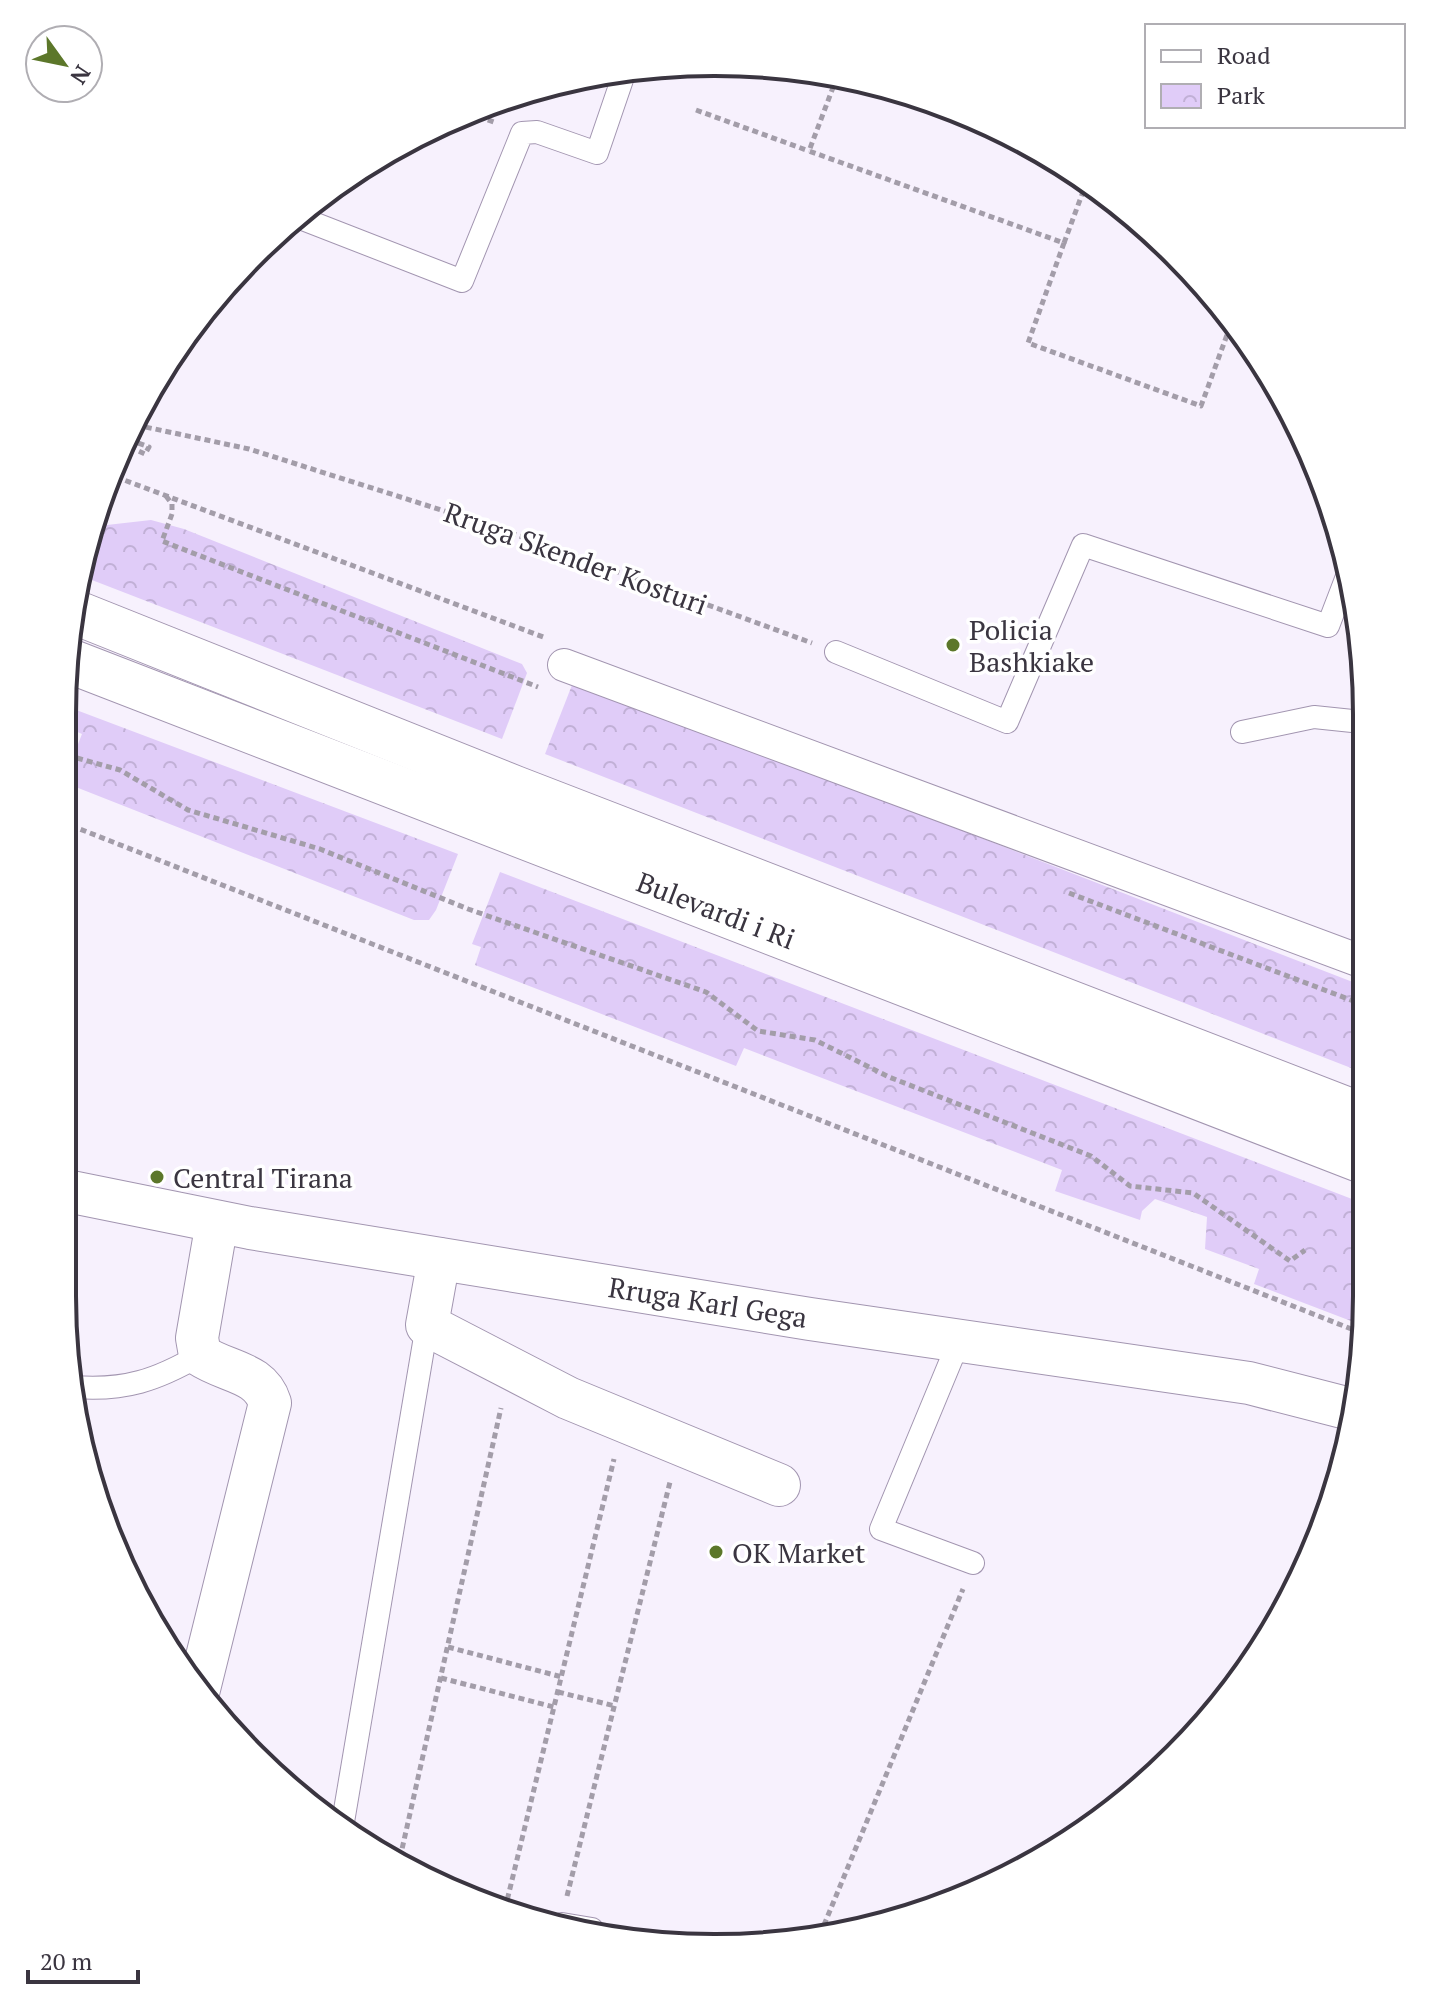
<svg xmlns="http://www.w3.org/2000/svg" width="1429" height="2010" viewBox="0 0 1429 2010" font-family="'PT Serif',serif">
<defs>
<pattern id="park-crowns" width="20" height="18" patternUnits="userSpaceOnUse" patternTransform="scale(2)"><rect width="20" height="18" fill="#e0ccf8"/><path d="M2 6a3 3 0 1 1 6 0M12 15a3 3 0 1 1 6 0" fill="none" stroke="#c1b0d6"/></pattern>
</defs>
<rect width="100%" height="100%" fill="#f7f1fd"/>
<g fill="url(#park-crowns)">
<polygon points="151,520 184,529 522,664 527,673 502,739 79,575 98,526"/>
<polygon points="574,680 1363,986 1364,1073 545,754"/>
<polygon points="63,705 458,854 436,910 429,920 414,920 63,782 82,734 62,725"/>
<polygon points="500,872 1365,1204 1365,1283 1351,1321 1254,1284 1259,1269 1205,1249 1207,1217 1155,1199 1142,1211 1140,1220 1055,1191 1062,1170 744,1048 736,1066 475,965 481,947 472,944"/>
</g>
<g fill="none" stroke-linecap="round" stroke-linejoin="round">
<defs>
<g id="service">
<polyline points="295,216 462,281 522,133 537,132 597,153 626,68"/>
<polyline points="836,652 1007,722 1083,545 1328,626 1346,579"/>
<polyline points="1242,732 1314,717 1362,722"/>
<polyline points="959,1341 881,1529 973,1563"/>
<path d="M74,1387C125,1391 157,1380 200,1355"/>
<polyline points="343,1822 427,1325"/>
<polyline points="562,1924 592,1929"/>
</g>
<polyline id="pedestrian" points="564,665 1363,962"/>
<g id="minor">
<polyline points="62,1190 250,1228 810,1319 1249,1383 1354,1410"/>
<polyline points="439,1259 427,1325 568,1398 779,1485"/>
<path d="M199,1689L270,1403C260,1371 227,1373 200,1355L197,1338L217,1222"/>
</g>
<g id="secondary">
<polyline points="72,611 515,788 1364,1116"/>
<polyline points="67,660 1365,1162"/>
</g>
</defs>
<use href="#service" stroke="#a295b0" stroke-width="24"/>
<use href="#pedestrian" stroke="#a295b0" stroke-width="34"/>
<use href="#minor" stroke="#a295b0" stroke-width="44"/>
<use href="#secondary" stroke="#a295b0" stroke-width="46"/>
<g stroke="#a39da9" stroke-width="5" stroke-dasharray="6 4" stroke-linecap="butt">
<polyline points="837,77 809,151 1064,243 1028,343 1201,406 1231,324"/>
<polyline points="696,110 809,151"/>
<polyline points="469,113 494,122"/>
<polyline points="1064,243 1087,181"/>
<polyline points="136,425 249,449 495,527 812,643"/>
<polyline points="141,425 147,396"/>
<polyline points="116,477 546,638"/>
<polyline points="120,478 132,448 145,454 149,447 130,440"/>
<polyline points="166,496 172,504 172,514 162,541 538,687"/>
<polyline points="77,758 120,770 188,810 320,849 468,909 706,992 758,1031 815,1040 889,1077 1091,1156 1130,1186 1193,1193 1290,1261 1305,1250"/>
<polyline points="62,822 1359,1332 1365,1316"/>
<polyline points="1069,893 1364,1005"/>
<polyline points="448,1647 562,1677"/>
<polyline points="441,1678 554,1707"/>
<polyline points="558,1692 615,1706"/>
<polyline points="400,1858 501,1408"/>
<polyline points="567,1896 670,1482"/>
<polyline points="505,1909 614,1459"/>
<polyline points="824,1925 963,1589"/>
</g>
<use href="#service" stroke="#fff" stroke-width="22"/>
<use href="#pedestrian" stroke="#fff" stroke-width="32"/>
<use href="#minor" stroke="#fff" stroke-width="42"/>
<use href="#secondary" stroke="#fff" stroke-width="44"/>
</g>
<g fill="#5c772a" stroke="#fff" stroke-width="3">
<circle cx="953" cy="645" r="8"/>
<circle cx="157" cy="1177" r="8"/>
<circle cx="716" cy="1552" r="8"/>
</g>
<g text-anchor="middle" dominant-baseline="central" stroke-width="7" stroke-linejoin="round" paint-order="stroke">
<g font-size="28" fill="#3a3540" stroke="#fff">
<text transform="translate(576 558) rotate(20)">Rruga Skender Kosturi</text>
<text transform="translate(716 910) rotate(21)">Bulevardi i Ri</text>
<text transform="translate(708 1302) rotate(9)">Rruga Karl Gega</text>
</g>
<g font-size="28" fill="#3a3540" stroke="#fff" text-anchor="start">
<text x="969" y="629">Policia<tspan x="969" dy="32">Bashkiake</tspan></text>
<text x="173" y="1177">Central Tirana</text>
<text x="732" y="1552">OK Market</text>
</g>
</g>
<path d="M0 0H1429V2010H0ZM714 76H715A638 638 0 0 1 1353 714V1296A638 638 0 0 1 715 1934H714A638 638 0 0 1 76 1296V714A638 638 0 0 1 714 76Z" fill="#fff" fill-rule="evenodd"/>
<path fill="none" stroke="#3a3540" stroke-width="4" d="M714 76H715A638 638 0 0 1 1353 714V1296A638 638 0 0 1 715 1934H714A638 638 0 0 1 76 1296V714A638 638 0 0 1 714 76Z"/>
<rect x="1145" y="24" width="260" height="104" fill="#ffffff" stroke="#b0aeb3" stroke-width="2"/>
<rect x="1161" y="50" width="40" height="12" fill="#ffffff" stroke="#b0aeb3" stroke-width="2"/>
<text x="1217" y="64" font-size="24" fill="#3a3540">Road</text>
<rect x="1161" y="84" width="40" height="24" fill="url(#park-crowns)" stroke="#b0aeb3" stroke-width="2"/>
<text x="1217" y="104" font-size="24" fill="#3a3540">Park</text>
<g transform="translate(64 64) rotate(123)"><circle r="38" fill="#ffffff" stroke="#b0aeb3" stroke-width="2"/>
<path d="M0-6L14 30L0 20L-14 30Z" fill="#5c772a"/>
<text y="-12" font-size="22" font-weight="bold" text-anchor="middle" fill="#3a3540">N</text>
</g>
<path d="M28 1970v12h110v-12" fill="none" stroke="#3a3540" stroke-width="4"/>
<text x="40" y="1970" font-size="24" fill="#3a3540" stroke="#ffffff" stroke-width="6" paint-order="stroke">20 m</text>
</svg>
